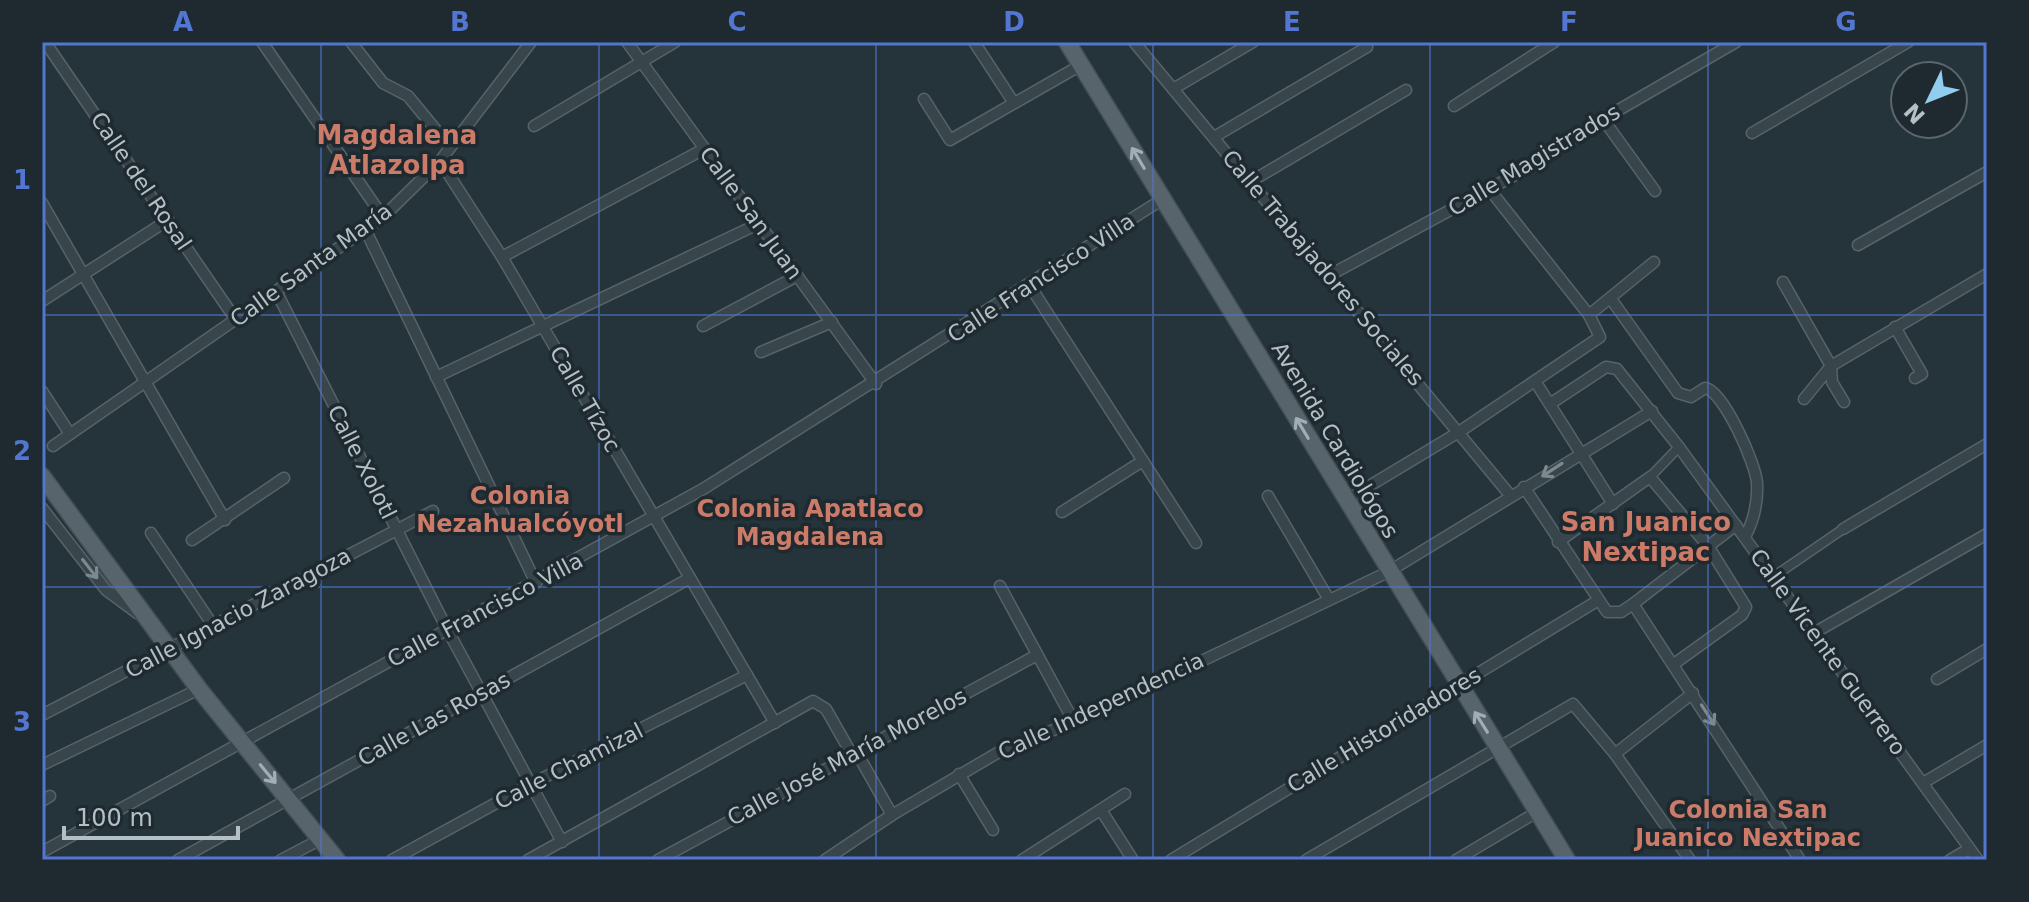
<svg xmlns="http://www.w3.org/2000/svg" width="2029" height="902" viewBox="0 0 2029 902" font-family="'DejaVu Sans',sans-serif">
<rect width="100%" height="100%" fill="#25333a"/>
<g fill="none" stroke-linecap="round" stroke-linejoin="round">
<defs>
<g id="pedestrian">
<polyline points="1650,477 1679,447"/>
<polyline points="1773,577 1843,529"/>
</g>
<g id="minor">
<polyline points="45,42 236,320"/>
<polyline points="262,42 383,217"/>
<polyline points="351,42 383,83 408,96 450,147"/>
<polyline points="627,42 876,384"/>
<polyline points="974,42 1014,103"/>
<polyline points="1134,42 1510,495"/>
<polyline points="1173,89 1253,42"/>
<polyline points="924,99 950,140 1081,65"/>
<polyline points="1454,106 1554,42"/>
<polyline points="1603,119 1655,191"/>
<polyline points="534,126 675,42"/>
<polyline points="1752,133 1908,42"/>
<polyline points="1214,137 1367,47"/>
<polyline points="440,161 502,257 775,723"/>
<polyline points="1250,182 1406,90"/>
<polyline points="42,203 225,520"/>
<polyline points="366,231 536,583"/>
<polyline points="1858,245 1987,172"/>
<polyline points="502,257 704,149"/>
<polyline points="1330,275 1530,167 1603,119 1736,42"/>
<polyline points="1783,282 1831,366 1832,382 1844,402"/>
<polyline points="1030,286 1196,543"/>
<polyline points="277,293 447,629 562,842"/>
<path d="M1611,299L1678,393L1691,397L1705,388C1723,390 1756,464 1757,483C1758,503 1754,520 1745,537"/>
<polyline points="42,301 168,220"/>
<polyline points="1589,315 1654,262"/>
<polyline points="703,326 797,276"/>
<polyline points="1895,327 1922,374 1915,378"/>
<polyline points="761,352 832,322"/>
<polyline points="436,377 758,224"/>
<polyline points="1535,381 1613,504"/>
<polyline points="42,391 70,434"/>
<polyline points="1804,399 1831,366 1987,274"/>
<polyline points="1550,404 1606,367 1617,369 1679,447 1978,860"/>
<polyline points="53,446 383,217 440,161 531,42"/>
<polyline points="1524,487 1607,612 1621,612 1633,604 1736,525"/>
<polyline points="1268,496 1328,598"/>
<polyline points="1346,500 1459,432 1600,337 1589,315 1490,190"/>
<polyline points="42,508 106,590 137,613"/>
<polyline points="1062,512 1141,462"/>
<polyline points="1843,529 1987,444"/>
<polyline points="151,533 214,627"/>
<polyline points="192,540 284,478"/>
<polyline points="1558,542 1650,477 1708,546 1746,607 1742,615 1674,664"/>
<polyline points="1000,586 1074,722"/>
<polyline points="1633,604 1800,860"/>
<polyline points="1814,633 1987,534"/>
<polyline points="1937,679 1987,649"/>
<polyline points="42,715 433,511"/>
<polyline points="857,753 892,815"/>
<polyline points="1615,754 1693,693"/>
<polyline points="42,765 199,689"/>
<polyline points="959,774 993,830"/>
<polyline points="1923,783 1987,745"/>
<polyline points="42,801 50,796"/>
<polyline points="1101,810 1133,860"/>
<polyline points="42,852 703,489 1163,199"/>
<polyline points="178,860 690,578"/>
<polyline points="281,860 321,839"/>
<polyline points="392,860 531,784 747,675"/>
<polyline points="528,860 813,701 826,709 851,753"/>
<polyline points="658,860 1037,655"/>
<polyline points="825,860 892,815 1004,749 1074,722 1388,572 1652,411"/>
<polyline points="1022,860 1125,794"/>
<polyline points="1171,860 1597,601"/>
<polyline points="1306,860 1573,704 1615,754 1690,860"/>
<polyline points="1456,860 1537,812"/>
<polyline points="1950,860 1969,849"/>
</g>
<g id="primary">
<polyline points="1067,42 1567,860"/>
<polyline points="42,476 199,689 337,860"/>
</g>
</defs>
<use href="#pedestrian" stroke="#576369" stroke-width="11"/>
<use href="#minor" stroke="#576369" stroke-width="13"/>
<use href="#primary" stroke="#424e54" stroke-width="19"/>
<use href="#pedestrian" stroke="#38454b" stroke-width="8"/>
<use href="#minor" stroke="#38454b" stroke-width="10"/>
<use href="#primary" stroke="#57646b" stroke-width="16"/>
</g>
<defs><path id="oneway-shaft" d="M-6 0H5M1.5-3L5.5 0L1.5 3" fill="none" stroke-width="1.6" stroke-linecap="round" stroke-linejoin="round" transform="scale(2)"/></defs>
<g stroke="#a1aeb4">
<use href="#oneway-shaft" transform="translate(1138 158) rotate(-121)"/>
<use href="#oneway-shaft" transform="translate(1302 428) rotate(-121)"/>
<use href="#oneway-shaft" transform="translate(1481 722) rotate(-122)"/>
<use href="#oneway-shaft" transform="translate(268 774) rotate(50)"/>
</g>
<g stroke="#7c898f">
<use href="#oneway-shaft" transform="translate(1552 470) rotate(147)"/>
<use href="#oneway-shaft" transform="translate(90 569) rotate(52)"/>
<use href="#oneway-shaft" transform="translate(1708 715) rotate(57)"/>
</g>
<path fill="none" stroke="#5276d2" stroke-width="2" stroke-opacity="0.55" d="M321,42V860M599,42V860M876,42V860M1153,42V860M1430,42V860M1708,42V860M42,315H1987M42,587H1987"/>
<g text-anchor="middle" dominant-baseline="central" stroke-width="7" stroke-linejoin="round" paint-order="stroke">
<g font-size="22" fill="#b4c0c6" stroke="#1e2a30">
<text transform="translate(1534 160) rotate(-31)">Calle Magistrados</text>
<text transform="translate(141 181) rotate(56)">Calle del Rosal</text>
<text transform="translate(751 213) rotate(54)">Calle San Juan</text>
<text transform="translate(311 265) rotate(-36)">Calle Santa María</text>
<text transform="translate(1323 268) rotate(50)">Calle Trabajadores Sociales</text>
<text transform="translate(1041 278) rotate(-33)">Calle Francisco Villa</text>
<text transform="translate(585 399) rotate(60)">Calle Tízoc</text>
<text transform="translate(1335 440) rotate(59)">Avenida Cardiológos</text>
<text transform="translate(362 462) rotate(63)">Calle Xolotl</text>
<text transform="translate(485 610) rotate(-28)">Calle Francisco Villa</text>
<text transform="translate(238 613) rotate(-28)">Calle Ignacio Zaragoza</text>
<text transform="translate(1828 652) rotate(54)">Calle Vicente Guerrero</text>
<text transform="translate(1101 706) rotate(-25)">Calle Independencia</text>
<text transform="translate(434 719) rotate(-29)">Calle Las Rosas</text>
<text transform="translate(1384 730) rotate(-31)">Calle Historidadores</text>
<text transform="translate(847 757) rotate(-28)">Calle José María Morelos</text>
<text transform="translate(569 766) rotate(-27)">Calle Chamizal</text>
</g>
<g font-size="24" font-weight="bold" fill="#cc7b69" stroke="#1e2a30">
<text x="520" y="496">Colonia<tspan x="520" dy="28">Nezahualcóyotl</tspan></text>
<text x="810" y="509">Colonia Apatlaco<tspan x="810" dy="28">Magdalena</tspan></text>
<text x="1748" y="810">Colonia San<tspan x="1748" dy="28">Juanico Nextipac</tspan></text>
</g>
<g font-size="26" font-weight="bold" fill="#cc7b69" stroke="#1e2a30">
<text x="397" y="135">Magdalena<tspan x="397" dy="30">Atlazolpa</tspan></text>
<text x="1646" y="522">San Juanico<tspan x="1646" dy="30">Nextipac</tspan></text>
</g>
</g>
<rect width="2029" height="902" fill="none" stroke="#1e2a30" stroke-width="88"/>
<g transform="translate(1929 100) rotate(227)"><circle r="38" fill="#1e2a30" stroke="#5a666c" stroke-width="2"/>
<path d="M0-6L14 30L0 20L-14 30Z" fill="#90cdef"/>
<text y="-12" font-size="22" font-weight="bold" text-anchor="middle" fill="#b4c0c6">N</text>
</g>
<path d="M64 826v12h174v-12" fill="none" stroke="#b4c0c6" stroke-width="4"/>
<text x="76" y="826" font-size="24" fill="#b4c0c6" stroke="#1e2a30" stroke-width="6" paint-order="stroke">100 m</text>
<rect x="44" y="44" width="1941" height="814" fill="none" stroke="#5276d2" stroke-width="3"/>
<g font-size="26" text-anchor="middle" font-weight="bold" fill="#5276d2">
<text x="183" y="31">A</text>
<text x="460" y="31">B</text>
<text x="737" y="31">C</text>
<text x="1014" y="31">D</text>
<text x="1292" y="31">E</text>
<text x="1569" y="31">F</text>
<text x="1846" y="31">G</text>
<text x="22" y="189">1</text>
<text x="22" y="460">2</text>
<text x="22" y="731">3</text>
</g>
</svg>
